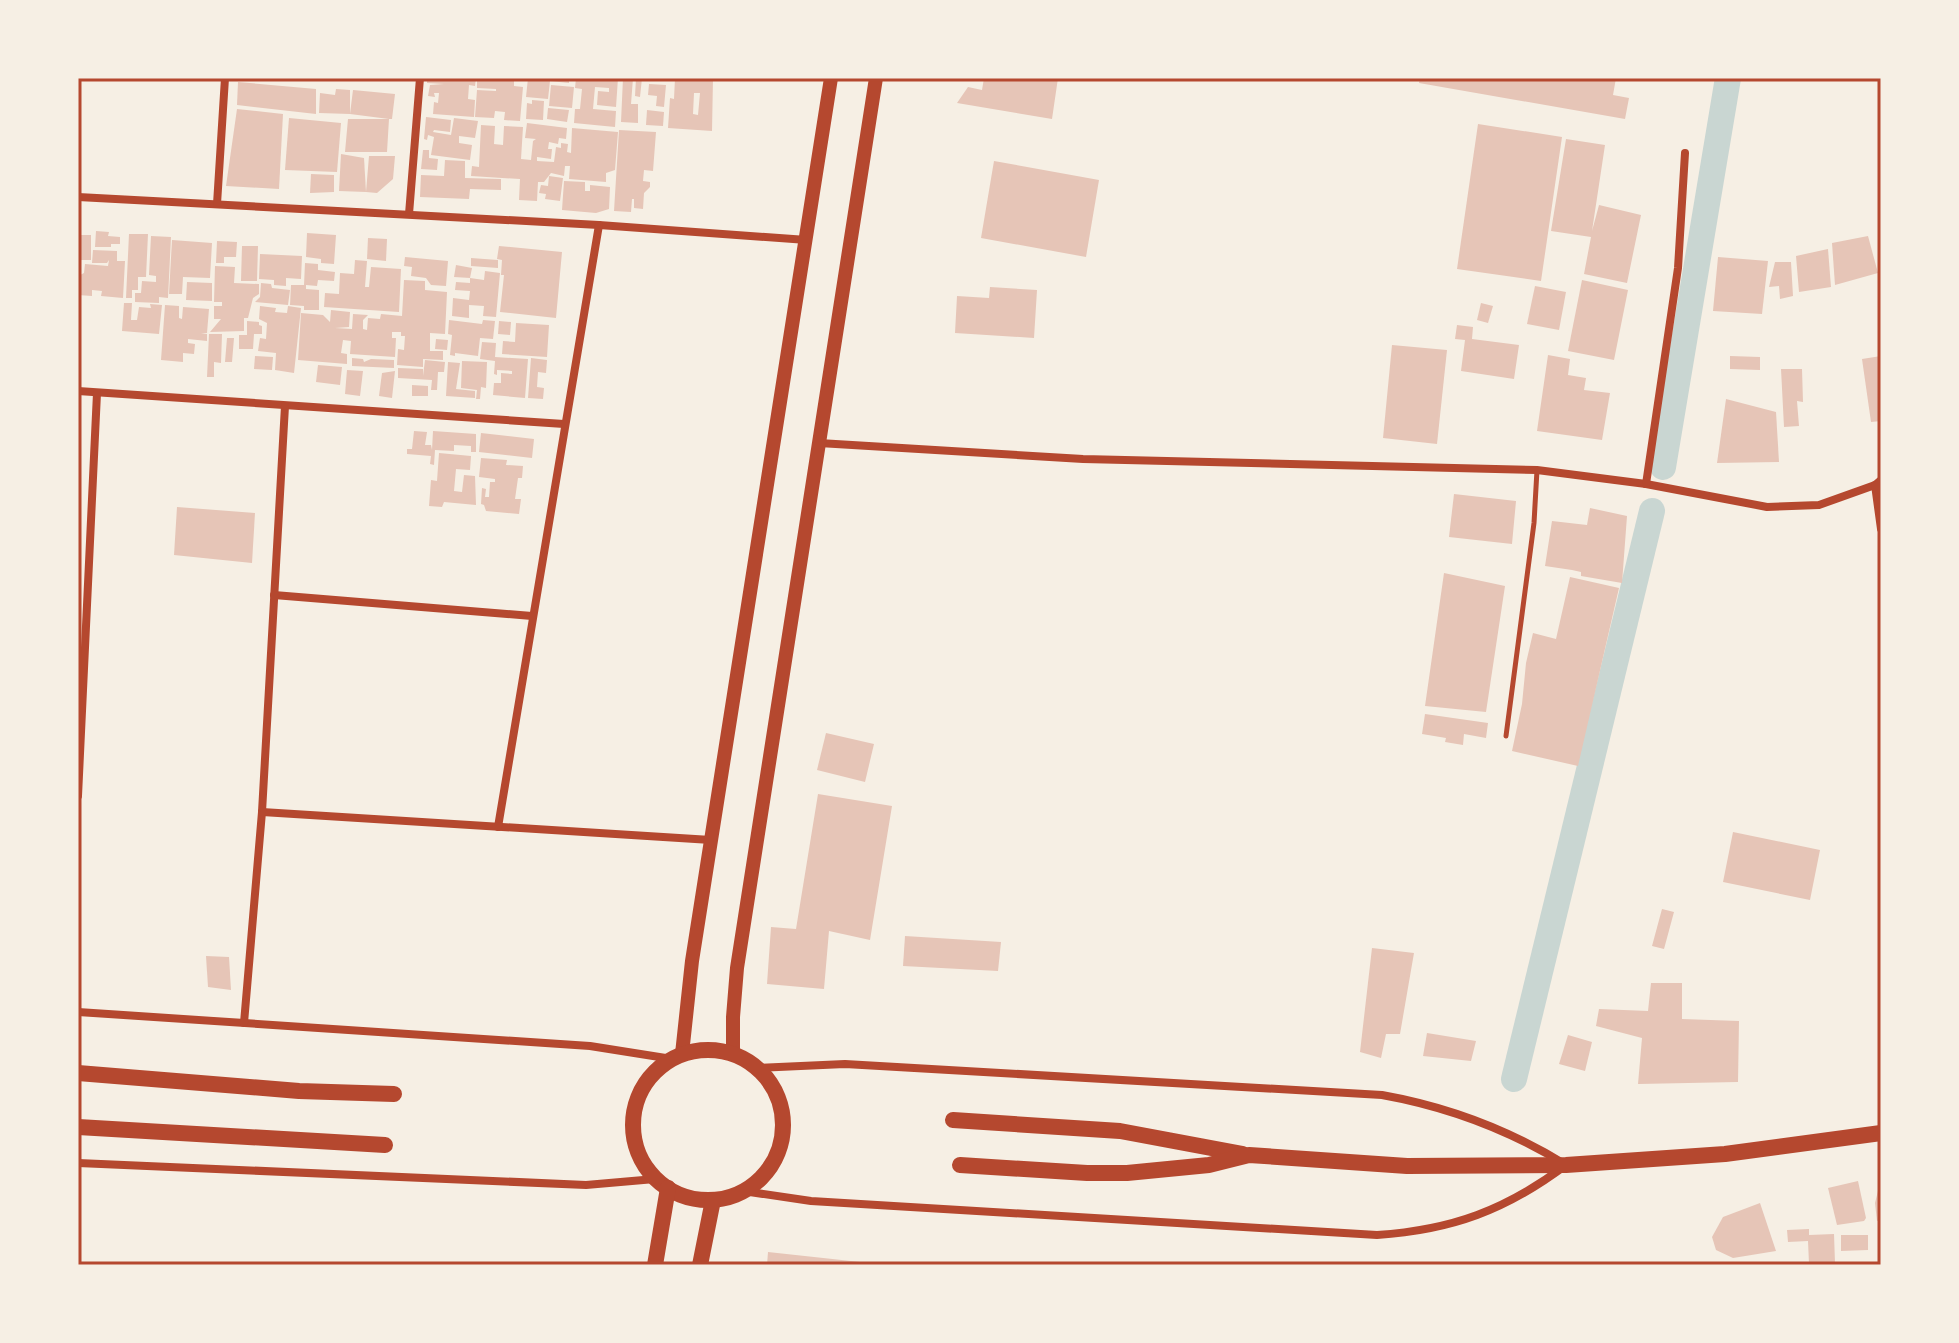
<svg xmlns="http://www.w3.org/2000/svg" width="1959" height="1343" viewBox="0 0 1959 1343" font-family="'PT Serif',serif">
<rect width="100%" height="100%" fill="#f6efe4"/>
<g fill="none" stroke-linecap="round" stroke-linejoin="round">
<g stroke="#c9d6d2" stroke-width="26">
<polyline points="1663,467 1728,78"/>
<polyline points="1514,1079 1652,511"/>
</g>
</g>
<g fill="#e6c5b7" fill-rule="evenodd">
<polygon points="427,78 476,78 475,86 469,85 468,99 475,100 474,117 433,114 434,102 438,103 439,93 434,93 435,97 428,96 430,85 444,84 427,83"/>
<polygon points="477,78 514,78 514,86 523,87 520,121 504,120 505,112 495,111 494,118 475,117 477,90 496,91 496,89 477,88"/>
<polygon points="528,78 569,78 569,83 550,81 548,99 526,97"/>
<polygon points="576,78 618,78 616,107 597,105 598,91 609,92 609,88 595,87 593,109 616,111 615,127 574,123 575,109 580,109 582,89 575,88"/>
<polygon points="623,78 633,78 631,104 638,104 638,123 621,122"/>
<polygon points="636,78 642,78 640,97 635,96"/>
<path d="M675,78H713L712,131L668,128L670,98L674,99ZM694,93H700L698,115L693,114Z"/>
<polygon points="984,78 1058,78 1052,119 957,103 968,87 982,90"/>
<polygon points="1420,78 1616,78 1613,95 1629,98 1625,119 1419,83"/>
<polygon points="238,82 316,89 316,114 237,105"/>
<polygon points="649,84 666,85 664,107 656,106 657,96 648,95"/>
<polygon points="551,85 574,87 572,108 549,106"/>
<polygon points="336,89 350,90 350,114 319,113 320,93 335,95"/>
<polygon points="353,90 395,94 392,119 389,119 387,152 345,152 348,119 389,119 350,114"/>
<polygon points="532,100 544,101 543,120 526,119 527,103 532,104"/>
<polygon points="548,108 569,110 567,122 547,119"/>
<polygon points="237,109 283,114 279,189 226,186"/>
<polygon points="647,110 664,112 663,126 646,125"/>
<polygon points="426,117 451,120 450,132 434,130 433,132 451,135 454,118 478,121 475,138 459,136 459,143 472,145 470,160 431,155 434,137 428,135 427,140 424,139"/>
<polygon points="289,118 341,123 337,172 285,170"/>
<polygon points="527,123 567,128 566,139 559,138 558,144 549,142 548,149 552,149 551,159 537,157 537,161 554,162 556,147 561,148 561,143 568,144 567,152 571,153 572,128 618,132 615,170 606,173 606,182 569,179 570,166 565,166 564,176 551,173 544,182 538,182 537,201 519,200 520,179 471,176 472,166 479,167 481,125 495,126 494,144 503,145 504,126 523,127 521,159 531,160 533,141 536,139 525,138"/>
<polygon points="1478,124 1562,137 1541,281 1457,269"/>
<polygon points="619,130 656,132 653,171 644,170 643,181 650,182 650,187 644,193 643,209 634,208 634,199 632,199 631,212 614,211"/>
<polygon points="1566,139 1605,145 1592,231 1599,205 1641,215 1627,283 1584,274 1591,237 1551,231"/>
<polygon points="423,150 429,150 429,158 438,159 437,170 421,169"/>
<polygon points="341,154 364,158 366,192 339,191"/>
<polygon points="369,156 395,156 393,179 377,193 366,192"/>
<polygon points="445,160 465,161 465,178 501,179 501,190 470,189 469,199 420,197 421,175 444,176"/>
<polygon points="994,161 1099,180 1086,257 981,238"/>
<polygon points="311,174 334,175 334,192 310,193"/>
<polygon points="549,176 563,178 560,201 545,199 546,194 539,193 541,185 548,186"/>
<polygon points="564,181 585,182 585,191 590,191 590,185 610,187 609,209 596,213 562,210"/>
<polygon points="96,231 109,232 108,236 120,237 120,244 111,244 111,247 95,247"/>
<polygon points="307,233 336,235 334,264 321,263 321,259 306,257"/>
<polygon points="129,234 148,234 146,277 138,277 138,290 132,290 132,298 126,298"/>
<rect x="78" y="235" width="13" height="25"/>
<polygon points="151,236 171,237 168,298 159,297 159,303 135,302 135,293 141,293 142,281 156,282 156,276 149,275"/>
<polygon points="1868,236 1878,273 1835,285 1832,243"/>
<polygon points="368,238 387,239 386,261 367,259"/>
<polygon points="172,240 212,243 210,278 183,277 182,294 169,294"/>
<polygon points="217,241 237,242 236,257 224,257 224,263 216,263"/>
<polygon points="242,246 258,246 257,281 241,281"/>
<polygon points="499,246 562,252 556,318 500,312 504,275 501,275 502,260 497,259"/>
<polygon points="1828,249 1831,287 1799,292 1796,256"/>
<polygon points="93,250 117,251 117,261 125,261 123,298 101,296 102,291 92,290 92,296 78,295 78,276 84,273 85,264 108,266 109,260 107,263 92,263"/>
<polygon points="260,254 302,256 301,279 286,278 286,286 274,285 274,280 259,279"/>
<polygon points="405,257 448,261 446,286 431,285 426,278 411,276 412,267 404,266"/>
<polygon points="1718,257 1768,261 1762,314 1713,311"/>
<polygon points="471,258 498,260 498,268 471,266"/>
<polygon points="355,260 367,261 365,287 369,287 371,267 401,269 399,312 324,307 325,293 339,294 340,273 354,274"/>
<polygon points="1775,262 1791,262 1793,296 1780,299 1779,286 1769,287"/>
<polygon points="305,263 318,264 318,270 335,272 334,281 318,280 317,286 306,285 306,289 319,290 319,310 304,310 304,306 290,305 291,285 306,285 304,285"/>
<polygon points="456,265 472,268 470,278 454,277"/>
<polygon points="215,266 235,267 234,283 259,284 259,294 253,298 248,318 244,318 244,331 210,332 221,319 214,319 214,306 222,306 222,302 214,302"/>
<polygon points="485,271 500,273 496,317 483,316 484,306 469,305 469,318 452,316 453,298 469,300 470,291 455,290 456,282 470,283 470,278 484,280"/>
<polygon points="404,280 425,281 425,290 447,292 445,334 430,333 430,351 443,351 443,360 423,359 423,367 397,365 398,349 404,350 405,336 401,336 401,332 392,332 392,338 396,338 395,357 350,354 351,341 343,340 341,353 347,354 347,364 298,360 301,313 323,315 330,322 331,310 350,312 349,327 335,328 352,329 353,314 368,315 363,320 363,329 367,330 368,318 380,319 381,314 402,316"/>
<polygon points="1582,280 1628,290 1614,360 1568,351"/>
<polygon points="187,282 212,283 212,301 186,300"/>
<polygon points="261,283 271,284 272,288 290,290 288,305 255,302 260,297"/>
<polygon points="1535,286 1566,292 1559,330 1527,324"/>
<polygon points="990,287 1037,290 1034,338 955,333 957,296 989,298"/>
<polygon points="124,303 132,303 131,320 137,320 139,307 151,308 150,304 162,305 159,334 122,331"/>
<polygon points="1481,303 1493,306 1488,323 1477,320"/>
<polygon points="165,305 179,306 179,318 182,319 183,307 209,309 207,333 201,333 207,334 207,341 188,339 188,343 195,344 194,354 183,353 183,362 161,360"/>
<polygon points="260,306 276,308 275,312 287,313 288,306 301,308 294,373 275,370 276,353 258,351 260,338 266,339 267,323 259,319"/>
<polygon points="449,320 482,324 483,320 495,321 493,339 480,338 478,356 455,353 455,356 450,355 452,335 448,334"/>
<polygon points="247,321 259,322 259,325 262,326 262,334 254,334 253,349 239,349 239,335 247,335"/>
<polygon points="499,321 511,322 510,335 498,334"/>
<polygon points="516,323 549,325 547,357 502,354 503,341 515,342"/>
<polygon points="1457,325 1473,327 1472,339 1519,345 1514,379 1461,371 1465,340 1455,339"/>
<polygon points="209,334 222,334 221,363 214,362 214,377 207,377"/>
<polygon points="227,338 234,338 232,362 225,362"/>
<polygon points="436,339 448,340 447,350 435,349"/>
<polygon points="482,342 496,343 495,357 528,359 525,398 493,395 494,383 501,383 501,373 512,374 512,371 497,370 497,375 494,374 495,361 480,359"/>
<polygon points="1392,345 1447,350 1437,444 1383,438"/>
<polygon points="1548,355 1570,359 1568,375 1586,378 1584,390 1610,393 1602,440 1537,431"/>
<polygon points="255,356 273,357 272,370 254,369"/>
<polygon points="1730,356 1760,357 1760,370 1730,369"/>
<polygon points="1881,356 1881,421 1871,422 1862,359"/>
<polygon points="352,358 363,359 364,362 371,359 394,360 394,368 352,366"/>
<polygon points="531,358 547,360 546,373 538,372 537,387 544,388 543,399 528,398"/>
<polygon points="425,360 445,362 444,372 438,372 437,390 431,390 432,380 398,378 398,368 423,369 423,376"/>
<polygon points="462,361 487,362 486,388 481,387 480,399 476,399 477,390 461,388"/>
<polygon points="448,362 460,363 456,389 475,391 475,398 446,396"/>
<polygon points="318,365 342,367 340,385 316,382"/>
<polygon points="1781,369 1802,369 1803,402 1797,401 1799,426 1784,427"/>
<polygon points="347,370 363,371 360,396 345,394"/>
<polygon points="395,371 392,398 379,396 382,373"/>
<polygon points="412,385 428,386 428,396 412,396"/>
<polygon points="1726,399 1776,412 1779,462 1717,463"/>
<polygon points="414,431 427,432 425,445 431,445 432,450 433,431 476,434 476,452 471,452 471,446 454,445 454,451 435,450 434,465 430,464 431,456 407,454 407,449 412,449"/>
<polygon points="481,433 534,439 532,458 479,452"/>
<polygon points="439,453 471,456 470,470 456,469 454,491 462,492 464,475 475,476 476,505 444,502 442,507 429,506 431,480 437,481"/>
<polygon points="481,458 507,460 506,465 523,466 522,478 518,478 515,499 521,499 519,514 486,511 484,505 481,504 482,488 486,489 485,497 489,497 490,482 495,482 495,479 479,477"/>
<polygon points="1454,494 1516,501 1512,544 1449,537"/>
<polygon points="177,507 255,513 252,563 174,555"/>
<polygon points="1590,508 1627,516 1622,583 1581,576 1581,572 1572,570 1545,566 1552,521 1587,525"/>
<polygon points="1444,573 1505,586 1486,712 1425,706"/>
<polygon points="1570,577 1619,588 1578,766 1512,751 1522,704 1526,663 1533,633 1556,639"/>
<polygon points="1425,714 1488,723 1486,738 1464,734 1463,745 1445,742 1446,738 1422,734"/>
<polygon points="826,733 874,744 865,782 817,770"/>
<polygon points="818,794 892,806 870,940 829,931 824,989 767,984 771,927 796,929"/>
<polygon points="1733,832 1820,850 1810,900 1723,882"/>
<polygon points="1662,909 1674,912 1664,949 1652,946"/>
<polygon points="905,936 1001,942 998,971 903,966"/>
<polygon points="1372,948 1414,953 1400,1034 1386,1034 1381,1058 1360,1052"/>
<polygon points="206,956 229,957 231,990 208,987"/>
<polygon points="1651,983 1682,983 1682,1019 1739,1021 1738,1082 1638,1084 1642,1038 1596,1026 1599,1009 1648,1011"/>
<polygon points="1427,1033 1476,1041 1471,1061 1423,1056"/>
<polygon points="1568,1035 1592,1042 1585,1071 1559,1064"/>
<polygon points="1858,1181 1866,1218 1864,1221 1837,1225 1828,1188"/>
<polygon points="1880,1183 1881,1220 1877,1221 1875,1203"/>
<polygon points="1760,1203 1776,1251 1733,1258 1716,1250 1712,1237 1723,1217"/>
<polygon points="1809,1229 1809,1235 1834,1234 1835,1263 1809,1264 1808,1241 1788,1242 1787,1230"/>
<polygon points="1841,1235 1868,1235 1868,1250 1841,1251"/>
<polygon points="768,1252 860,1262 860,1265 767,1265"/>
</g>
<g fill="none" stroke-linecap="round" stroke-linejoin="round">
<polyline stroke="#b5482f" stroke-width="5" points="1506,736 1534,523 1537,470"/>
<g stroke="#b5482f" stroke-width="8">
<polyline points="78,197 599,225 807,240"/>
<polyline points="217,204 225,78"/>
<polyline points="409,214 420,78"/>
<polyline points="78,391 564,424"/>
<polyline points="819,443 1083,459 1537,470 1646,484 1767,507 1819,505 1875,485 1881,480"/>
<polyline points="1646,484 1678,268 1685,153"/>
<polyline points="1875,485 1881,529"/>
<polyline points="274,595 532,616"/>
<polyline points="78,796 97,393"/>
<polyline points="262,812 711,840"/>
<polyline points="498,827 599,225"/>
<polyline points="78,1012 590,1046 672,1059"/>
<polyline points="244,1023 262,812 285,406"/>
<polyline points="78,1163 586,1185 655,1179"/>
<path d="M743,1191L811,1201L1377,1235C1452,1230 1506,1210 1566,1165C1508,1129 1449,1107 1382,1095L845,1064L757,1068"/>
</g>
<g stroke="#b5482f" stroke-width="14">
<polyline points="682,1054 692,961 831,78"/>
<polyline points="733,1054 733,1017 737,968 876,78"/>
</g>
<g stroke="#b5482f" stroke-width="16">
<circle cx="708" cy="1125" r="75"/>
<polyline points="655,1265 668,1188"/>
<polyline points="700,1265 713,1200"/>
</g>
<g stroke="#b5482f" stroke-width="16">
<polyline points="78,1073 299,1091 394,1094"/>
<polyline points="953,1120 1120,1131 1243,1154"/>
<polyline points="78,1127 385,1145"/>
<polyline points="960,1165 1087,1173 1127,1173 1209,1165 1249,1155 1407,1166 1566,1165 1725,1154 1881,1133"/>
</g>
</g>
<rect width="1959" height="1343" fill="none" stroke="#f6efe4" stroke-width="160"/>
<rect x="80" y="80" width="1799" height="1183" fill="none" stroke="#b5482f" stroke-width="3"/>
</svg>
